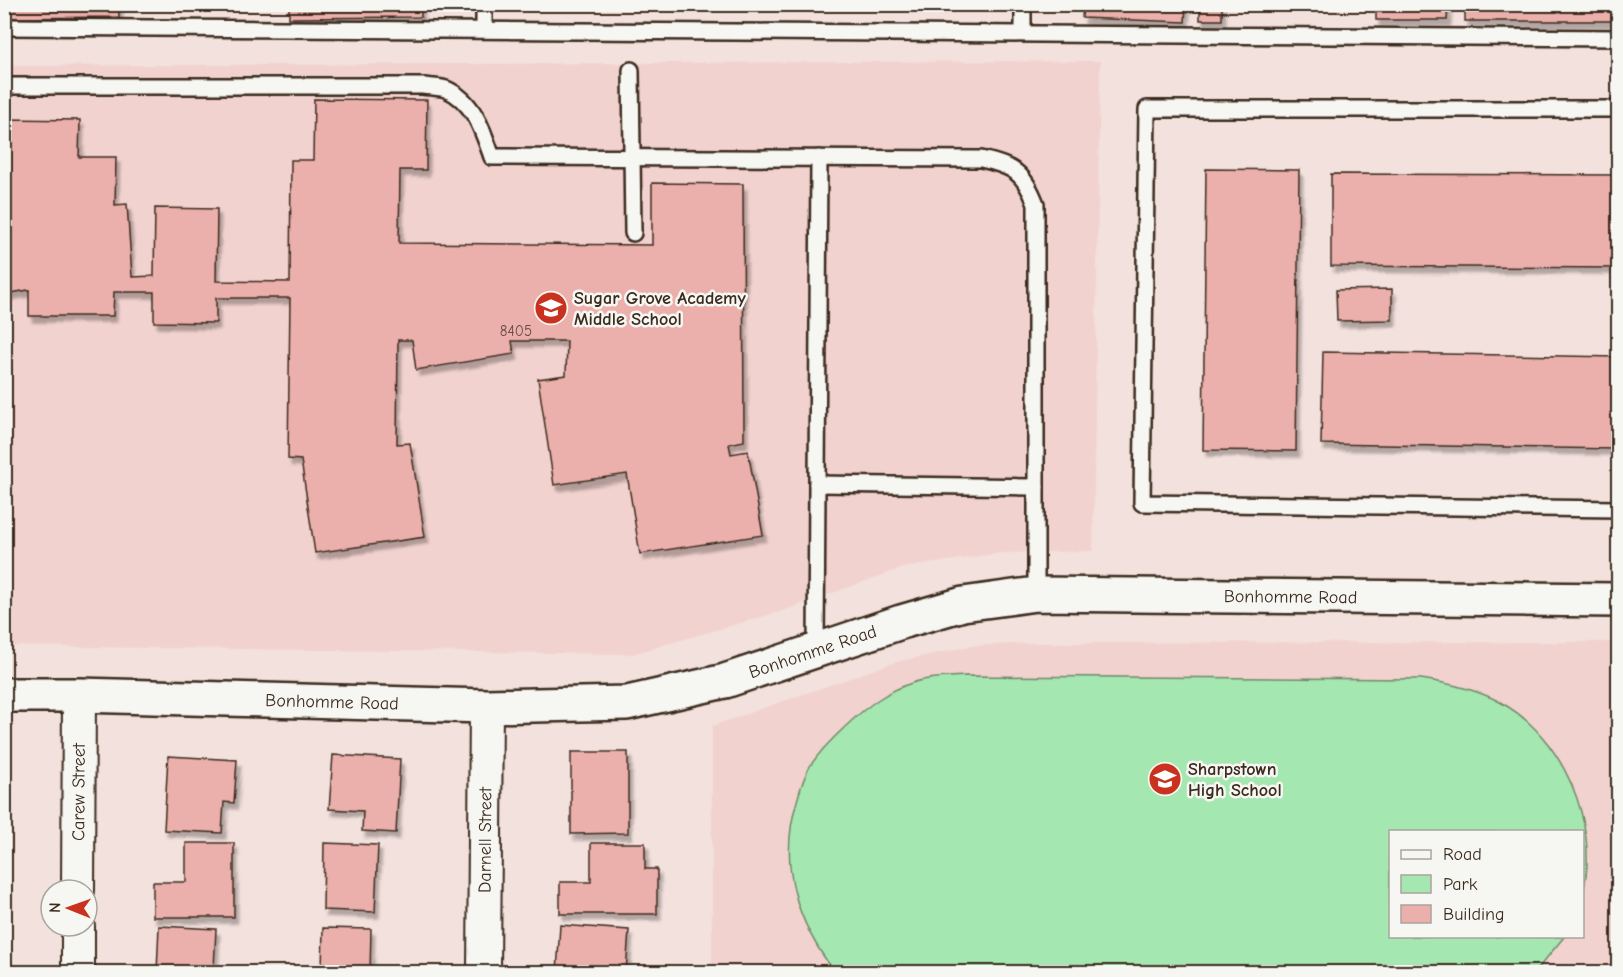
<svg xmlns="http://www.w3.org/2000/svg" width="1623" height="977" viewBox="0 0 1623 977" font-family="'Comic Neue',sans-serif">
<defs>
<filter id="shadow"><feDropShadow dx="3.5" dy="6" stdDeviation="1.5" flood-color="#0004"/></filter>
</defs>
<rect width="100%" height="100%" fill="#f3e1dd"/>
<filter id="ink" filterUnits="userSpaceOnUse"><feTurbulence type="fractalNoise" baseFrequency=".0167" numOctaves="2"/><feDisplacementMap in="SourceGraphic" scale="12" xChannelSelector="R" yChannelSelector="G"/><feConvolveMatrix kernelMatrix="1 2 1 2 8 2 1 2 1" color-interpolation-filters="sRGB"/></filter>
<g filter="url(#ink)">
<g fill="#f1d2ce" fill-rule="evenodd">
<polygon points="1100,61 1093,551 1000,553 902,568 782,611 632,654 5,646 5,66"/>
<path d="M1618,642V972H712V726L896,662L971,646L1039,643ZM1390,832H1582V936H1390Z"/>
</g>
<path fill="#a4e7b1" stroke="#708868" stroke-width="1.5" d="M965,676L1421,679C1448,683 1476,689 1500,702C1563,736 1600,824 1583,892L1582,832H1390V936L1564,937L1535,972H835C796,922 778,863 797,801C800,790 804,776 810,766C820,751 833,738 846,726C867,706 888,690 915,682C931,677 949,677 965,676Z"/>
<g fill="#ecb0ac" stroke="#3b2a1e" stroke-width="1.5" filter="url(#shadow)">
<polygon points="4,4 119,4 119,17 4,18"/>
<polygon points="289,4 421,4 421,17 289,18"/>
<polygon points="1083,4 1186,4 1185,22 1082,18"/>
<rect x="1200" y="4" width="22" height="16"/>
<polygon points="1376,4 1448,4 1447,20 1376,20"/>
<rect x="1465" y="4" width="153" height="17"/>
<polygon points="314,99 427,100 426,170 400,170 399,243 652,245 652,183 743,184 744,441 729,444 731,454 748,451 763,535 640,554 627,474 554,485 538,379 566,375 567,341 512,341 514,354 416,370 412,340 398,340 397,444 410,443 425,537 315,553 301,460 288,459 290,298 216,298 216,323 154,322 154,292 114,292 113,316 29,316 29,290 4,294 4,119 80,120 79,157 116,157 115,205 127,204 132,277 154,276 155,208 217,209 216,281 290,282 291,160 313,160"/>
<polygon points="1206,169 1299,170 1296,451 1203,450"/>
<polygon points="1331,174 1618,175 1618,268 1331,266"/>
<polygon points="1392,289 1392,320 1337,321 1336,290"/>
<polygon points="1323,352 1618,357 1618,449 1321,444"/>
<polygon points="571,752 628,752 628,833 571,834"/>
<polygon points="333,755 400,759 396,833 362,831 363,811 329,809"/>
<polygon points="168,756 237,760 234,803 224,802 222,833 164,830"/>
<polygon points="186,843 234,843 234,917 153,917 153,882 186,882"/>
<polygon points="324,843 378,845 375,912 323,910"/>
<polygon points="591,843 645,843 645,869 657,869 657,914 560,914 560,882 591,882"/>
<polygon points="560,925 629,930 626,972 557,972"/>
<polygon points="159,926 216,929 214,968 228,969 228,972 157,972"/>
<polygon points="323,928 371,929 370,972 322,972"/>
</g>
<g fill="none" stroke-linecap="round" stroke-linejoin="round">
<defs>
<g id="service">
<polyline points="484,4 484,29"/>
<polyline points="4,27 1618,38"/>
<polyline points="1023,33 1023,4"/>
<polyline points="631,70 633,233"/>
<path d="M4,86H423C430,87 439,87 446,89C474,101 483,131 492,157L981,159C1013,166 1024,172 1036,204V594"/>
<polyline points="1618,109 1147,109 1142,503 1618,509"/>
<polyline points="817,484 1036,487"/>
<polyline points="816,650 819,158"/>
</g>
<g id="minor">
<path id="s1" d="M78,890L79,695"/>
<polyline points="78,972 78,926"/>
<path id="s2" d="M484,972L486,706"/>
</g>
<g id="tertiary">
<path id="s3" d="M4,695H79L486,706L627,703L725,681L901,622L963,604L1036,594L1618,600"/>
</g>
</defs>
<use href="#service" stroke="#3b2a1e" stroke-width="20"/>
<use href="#minor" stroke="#3b2a1e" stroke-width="36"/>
<use href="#tertiary" stroke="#3b2a1e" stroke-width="38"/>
<use href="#service" stroke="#f6f6f2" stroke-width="15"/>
<use href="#minor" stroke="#f6f6f2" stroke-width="32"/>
<use href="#tertiary" stroke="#f6f6f2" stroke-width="33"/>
</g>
</g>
<defs>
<symbol id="school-disc" viewBox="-11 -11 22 22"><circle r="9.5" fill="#c8321e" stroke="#f6f6f2"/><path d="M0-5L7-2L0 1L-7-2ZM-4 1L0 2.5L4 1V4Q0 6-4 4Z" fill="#fff"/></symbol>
</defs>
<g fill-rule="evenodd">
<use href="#school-disc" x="532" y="289" width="38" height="38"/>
<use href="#school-disc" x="1146" y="760" width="38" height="38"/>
</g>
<g text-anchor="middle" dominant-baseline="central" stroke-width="5" stroke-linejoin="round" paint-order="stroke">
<g font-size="15" fill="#674c42">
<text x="516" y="331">8405</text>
</g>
<g font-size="18" font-weight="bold" fill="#3b2a1e" stroke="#f6f6f2" text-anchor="start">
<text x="574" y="298">Sugar Grove Academy<tspan x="574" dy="21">Middle School</tspan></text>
<text x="1188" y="769">Sharpstown<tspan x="1188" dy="21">High School</tspan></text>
</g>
<g font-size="18" fill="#3b2a1e" stroke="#f6f6f2">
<text stroke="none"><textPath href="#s3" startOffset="1302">Bonhomme Road</textPath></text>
<text stroke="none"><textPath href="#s3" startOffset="816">Bonhomme Road</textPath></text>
<text stroke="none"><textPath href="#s3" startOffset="328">Bonhomme Road</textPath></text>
<text stroke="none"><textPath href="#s1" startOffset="98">Carew Street</textPath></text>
<text stroke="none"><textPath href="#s2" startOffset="132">Darnell Street</textPath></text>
</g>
</g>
<rect width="1623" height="977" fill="none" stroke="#f6f6f2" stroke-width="24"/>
<rect x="12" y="12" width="1599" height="953" fill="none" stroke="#3b2a1e" stroke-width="2" filter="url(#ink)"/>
<rect x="1389" y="830" width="195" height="108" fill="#f6f6f2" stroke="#aba49d" stroke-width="1.5"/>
<rect x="1401" y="850" width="30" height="9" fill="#f6f6f2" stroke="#aba49d" stroke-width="1.5"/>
<text x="1443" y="860" font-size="18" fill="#3b2a1e">Road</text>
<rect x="1401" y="875" width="30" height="18" fill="#a4e7b1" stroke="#aba49d" stroke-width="1.5"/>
<text x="1443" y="890" font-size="18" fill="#3b2a1e">Park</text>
<rect x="1401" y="905" width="30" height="18" fill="#ecb0ac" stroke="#aba49d" stroke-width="1.5"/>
<text x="1443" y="920" font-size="18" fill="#3b2a1e">Building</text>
<g transform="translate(69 908) rotate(271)"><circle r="28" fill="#f6f6f2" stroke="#aba49d" stroke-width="1.5"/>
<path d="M0-4.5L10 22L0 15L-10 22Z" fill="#c8321e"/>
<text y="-9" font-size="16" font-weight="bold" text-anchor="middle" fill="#3b2a1e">N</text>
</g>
</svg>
